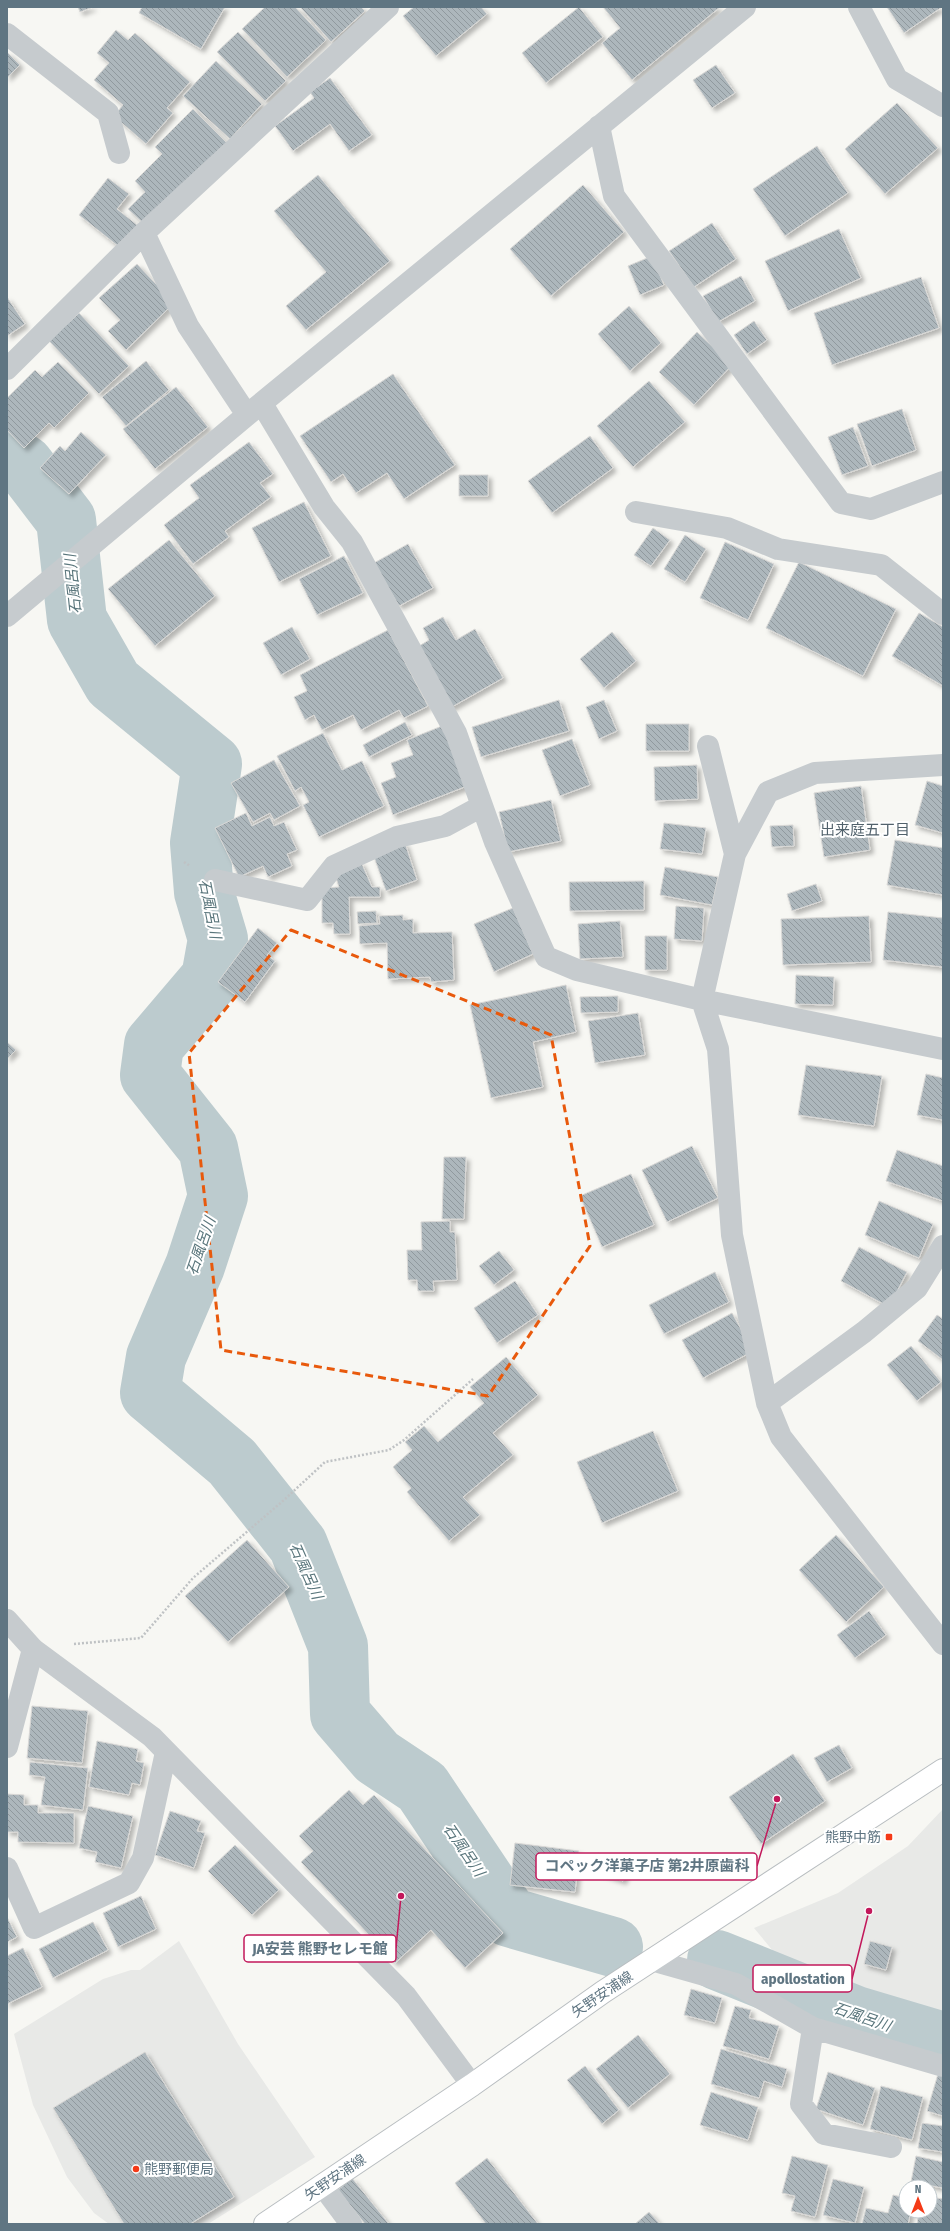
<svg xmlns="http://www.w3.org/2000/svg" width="950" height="2231" viewBox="0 0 950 2231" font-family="'Fira Sans Condensed','Noto Sans JP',sans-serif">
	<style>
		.built { fill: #e8e9e7 }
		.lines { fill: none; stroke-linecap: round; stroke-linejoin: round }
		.river { stroke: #bccbce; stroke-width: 60 }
		.building { fill: url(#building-back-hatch); stroke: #d9d8d6; filter: url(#shadow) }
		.major-casing { stroke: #b9bec1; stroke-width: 24 }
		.path { stroke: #bfc2c4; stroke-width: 2.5; stroke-dasharray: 2 2; stroke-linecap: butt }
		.minor { stroke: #c6cbce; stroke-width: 22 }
		.major { stroke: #fff; stroke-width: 22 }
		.marked { fill: none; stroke: #e8590c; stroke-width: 3; stroke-dasharray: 8 5; stroke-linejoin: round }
		.poi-dot { fill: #f43a17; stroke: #fff; stroke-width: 1.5 }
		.labels { text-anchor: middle; stroke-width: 4; stroke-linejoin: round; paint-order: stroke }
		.poi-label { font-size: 14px; fill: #5f7582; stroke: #fff; text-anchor: end }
		.street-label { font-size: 14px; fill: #5f7582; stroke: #fff }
		.water-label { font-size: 15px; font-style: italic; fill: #5a767c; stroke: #fff }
		.neighbourhood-label { font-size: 15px; fill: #52626c; stroke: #fff }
		.leader { fill: none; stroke: #c2185b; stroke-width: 1.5 }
		.callout-dot { fill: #c2185b; stroke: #fff; stroke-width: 1.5 }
		.callout { fill: #fff; stroke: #c2185b; stroke-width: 1.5 }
		.callout-label { font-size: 15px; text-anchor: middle; font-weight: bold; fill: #5f7582 }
	</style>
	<defs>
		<pattern id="building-back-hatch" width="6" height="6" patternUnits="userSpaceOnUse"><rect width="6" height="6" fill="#adb7bc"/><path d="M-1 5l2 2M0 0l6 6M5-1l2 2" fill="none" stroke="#90999e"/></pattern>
		<filter id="shadow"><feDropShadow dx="3.5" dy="3.5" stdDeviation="2" flood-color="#0004"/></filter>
	</defs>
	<rect width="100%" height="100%" fill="#f7f7f3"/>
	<path class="built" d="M943,1809V2018L840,1992L783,1963L754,1928L838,1893L908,1846Z
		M179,1941L238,2044L315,2157L208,2224H109L94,2213L67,2177L33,2105L14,2034L103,1979L131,1970H140Z"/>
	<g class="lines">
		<path class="river" d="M7,454L24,465L66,520L77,620L113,683L212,764L200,843L204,892L218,939L211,978L154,1045L150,1075L208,1148L218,1196L195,1266L156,1357L150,1393L232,1462L298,1545L338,1646L340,1714L377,1757L422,1787L509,1917L613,1947
			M717,1960L856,2016L943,2042"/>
	</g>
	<path class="building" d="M78,7H93L80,12Z
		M142,7H225L201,49L139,13Z
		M265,7H295L326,40L287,77L242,29Z
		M300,7H361L365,11L331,42Z
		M414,7H481L487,14L436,56L403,16Z
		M579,7L603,37L546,83L522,53Z
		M603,7H720L632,80L602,43L620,28Z
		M887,7H942L904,33Z
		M116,30L128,40L135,33L190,82L167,108L173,113L146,144L114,116L123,105L94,80L109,63L97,53Z
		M238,32L286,81L265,101L217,52Z
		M7,52L20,65L7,78Z
		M216,61L262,104L230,139L183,96Z
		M716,65L735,93L712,108L693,80Z
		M330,78L372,135L349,151L330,124L293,151L275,126L314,98L310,92Z
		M897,103L938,148L885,194L845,149Z
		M193,109L229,145L147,227L128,209L145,192L135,181L162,154L155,147Z
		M817,146L848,193L785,236L753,189Z
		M318,175L390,261L306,330L286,306L326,272L274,211Z
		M108,178L129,194L117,209L141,228L123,250L79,215Z
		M583,185L624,232L551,296L510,249Z
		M712,223L736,259L694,287L669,251Z
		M839,229L861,278L788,311L765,261Z
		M652,256L664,285L640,295L628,266Z
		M137,264L174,303L126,350L108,331L120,320L99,298Z
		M741,276L755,301L718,322L703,296Z
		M921,277L939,328L832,365L814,313Z
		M7,297L25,324L7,336Z
		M629,306L661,343L630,371L598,334Z
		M79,313L129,366L99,394L49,341Z
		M754,321L767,340L747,354L734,335Z
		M697,332L732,365L694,405L659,372Z
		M146,361L169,390L126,426L102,397Z
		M58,362L89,393L54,428L49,423L24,448L7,430V398L35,370L42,377Z
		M393,374L455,465L404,499L387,473L356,493L343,474L331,482L300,436Z
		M649,381L685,422L633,467L597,426Z
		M176,387L208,427L155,469L123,429Z
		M902,409L916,450L872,466L857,424Z
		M853,427L868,466L842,475L828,437Z
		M81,432L106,455L69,494L40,468L60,446L65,451Z
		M590,436L613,468L552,513L528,481Z
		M249,442L273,474L260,483L271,497L225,531L229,537L193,564L164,525L199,498L190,485Z
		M459,475H488V496H459Z
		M304,502L331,556L279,582L252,528Z
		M653,528L670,540L651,566L634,555Z
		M685,535L706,549L685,582L664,569Z
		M169,540L215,596L155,646L108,589Z
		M725,542L774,564L748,620L700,598Z
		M408,544L433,588L399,606L374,563Z
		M344,556L363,593L317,615L299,579Z
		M799,562L896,609L863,676L766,628Z
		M919,613L943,627V686L892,656Z
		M443,617L456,640L475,629L503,678L450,708L416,648L429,640L423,628Z
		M292,627L310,659L281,675L263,643Z
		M388,630L428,706L404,718L399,710L361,730L353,715L322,730L314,715L305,720L294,697L307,691L300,675Z
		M612,632L636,661L604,688L580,659Z
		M559,700L569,731L481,757L472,727Z
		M604,700L617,731L599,739L586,707Z
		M405,722L412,735L369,757L363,745Z
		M646,724H689V751H646Z
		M442,726L467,786L393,815L381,783L396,777L391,763L413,755L407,740Z
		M323,733L342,770L362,761L384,806L319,837L303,805L309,802L301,787L295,791L277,756Z
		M572,739L590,785L560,796L542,750Z
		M274,760L300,806L274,820L270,813L253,822L231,783Z
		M697,765L698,799L655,801L654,767Z
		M927,781L943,786V833L915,825Z
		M861,786L870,850L824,857L814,793Z
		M551,800L561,841L508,852L499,812Z
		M246,813L252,826L270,817L274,826L284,822L297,850L287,854L292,866L268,877L263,866L239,877L215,828Z
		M664,823L706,828L702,854L660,849Z
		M793,825L794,846L772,847L770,826Z
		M895,840L943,848V895L887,885Z
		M405,843L417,880L386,891L373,854Z
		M361,862L372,887H380V897H349L350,934H334L333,923H322V888L339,887L334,872Z
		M665,867L718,877L712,905L660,895Z
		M644,881V910L570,911L569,882Z
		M816,884L822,901L792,911L787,894Z
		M676,906L704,908L702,941L674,939Z
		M513,908L533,954L494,972L474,924Z
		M376,911L377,923L358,924L357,912Z
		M888,912L943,918V967L883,960Z
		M403,915V920L413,919V933L452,932L454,980L431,982L430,977L388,979L387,943L360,944L359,926L380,924L379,916Z
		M869,916L871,962L783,965L781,919Z
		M620,921L623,957L580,959L578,924Z
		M258,928L277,943L267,955L275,961L245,1002L218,982Z
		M645,936H667V970H645Z
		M796,975L834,977L833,1005L795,1004Z
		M566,985L576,1032L533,1042L543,1087L491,1098L470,1005Z
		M618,996V1012L581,1013L580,997Z
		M638,1013L645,1055L595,1063L588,1021Z
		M7,1042L16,1050L7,1059Z
		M806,1065L882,1076L874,1126L798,1115Z
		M926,1074L943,1078V1120L917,1115Z
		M692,1146L718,1198L667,1222L642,1170Z
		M897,1150L943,1166V1201L886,1181Z
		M444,1157H466L464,1219H442Z
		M631,1174L654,1225L602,1247L580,1196Z
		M879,1201L933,1224L919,1258L865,1235Z
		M450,1221V1232H455L457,1280L433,1281L434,1291H418L417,1280H408L407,1250H422L421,1222Z
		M859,1247L907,1272L889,1307L841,1281Z
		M499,1251L514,1270L494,1285L479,1266Z
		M715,1272L729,1302L664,1334L649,1305Z
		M515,1281L538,1315L497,1343L474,1308Z
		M732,1313L753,1351L703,1378L682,1340Z
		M937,1315L943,1319V1360L918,1341Z
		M911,1346L941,1382L917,1401L887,1365Z
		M506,1357L538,1395L493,1433L513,1455L463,1497L480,1515L449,1541L407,1492L411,1488L393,1467L412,1450L405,1442L424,1426L438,1442L484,1403L470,1387Z
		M653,1431L678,1491L602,1523L577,1462Z
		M836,1535L884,1587L846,1622L799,1570Z
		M247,1540L289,1587L228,1642L185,1596Z
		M869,1611L886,1635L855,1658L837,1635Z
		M32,1706L88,1711L82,1763L27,1758Z
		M97,1741L138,1749L136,1761L144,1763L140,1785L132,1783L129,1795L89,1787Z
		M839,1745L852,1768L827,1782L814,1758Z
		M793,1754L825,1801L761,1844L729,1797Z
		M30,1762L88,1768L83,1810L41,1805L45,1777L29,1775Z
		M349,1790L363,1805L374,1795L503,1933L465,1968L431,1930L395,1963L301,1862L313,1851L299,1836Z
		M7,1794L24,1795V1805H38V1813H74V1843L18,1842V1832H7Z
		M88,1806L133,1816L121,1868L95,1862L97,1852L79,1848Z
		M170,1811L201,1821L197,1831L205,1833L194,1868L155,1855Z
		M515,1843L579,1851L575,1892L510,1885Z
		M235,1845L279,1890L252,1915L208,1871Z
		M598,1853L629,1864L623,1881L592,1870Z
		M141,1896L156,1929L118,1947L103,1913Z
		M7,1917L17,1937L7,1942Z
		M93,1922L108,1950L53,1978L39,1949Z
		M870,1941L892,1947L886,1970L864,1964Z
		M23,1948L42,1987L7,2004V1956Z
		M691,1989L722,1998L715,2023L684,2015Z
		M735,2006L751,2010L749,2018L779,2026L769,2059L723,2046Z
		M638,2035L670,2074L628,2108L596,2069Z
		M721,2049L787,2069L782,2087L764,2081L759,2098L711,2084Z
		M145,2052L234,2197L190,2224H124L53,2108Z
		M585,2066L619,2110L602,2124L567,2080Z
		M828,2072L875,2088L863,2125L816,2109Z
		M938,2074L943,2076V2116L927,2111Z
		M881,2086L923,2097L912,2140L870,2129Z
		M711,2092L758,2107L748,2140L700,2125Z
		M922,2123L943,2126V2152L918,2148Z
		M792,2156L828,2165L815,2217L791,2211L795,2196L782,2193Z
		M916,2156L943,2162V2188L911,2182Z
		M487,2158L538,2224H486L455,2183Z
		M352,2178L389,2224H365L338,2190Z
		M833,2179L864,2187L855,2223L823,2215Z
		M893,2195L906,2198V2211H911L908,2224H862L866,2208L888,2213Z
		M930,2197L943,2199V2224H917L919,2211H930Z
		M649,2212L660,2224H635Z"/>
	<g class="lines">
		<defs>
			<path id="major" d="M265,2224L472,2085L603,1992L943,1770"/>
		</defs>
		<use href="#major" class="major-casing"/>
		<path class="path" d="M184,862L190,866
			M74,1644L141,1638L193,1578L284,1500L325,1462L389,1450L404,1440L473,1379"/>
		<path class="minor" d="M859,7L897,79L943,106
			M7,34L108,113L119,153
			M599,126L614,196L841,503L871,509L943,482
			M144,233L188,326L247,415
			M7,369L144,233L388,7
			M262,404L324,507L352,542L456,733L495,842L546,957L577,970L702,1000L943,1049
			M636,512L727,528L778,549L881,565L943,614
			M7,616L247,415L745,7
			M708,746L735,854
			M943,765L815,773L768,792L735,854L702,1000L718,1049L732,1235L767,1403L781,1437L943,1644
			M215,880L307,900L334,866L397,837L445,826L482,806
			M767,1403L864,1332L917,1288L943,1246
			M7,1620L33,1649L152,1737L406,1996L472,2085
			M7,1747L33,1649
			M7,1868L34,1928L129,1883L143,1858L166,1752
			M651,1960L736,1984L813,2028L943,2066
			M813,2028L801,2104L824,2134L891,2147
			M322,2185L351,2224"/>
		<use href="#major" class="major"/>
	</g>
	<path class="marked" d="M291,930L551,1035L590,1246L488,1396L221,1350L189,1053Z"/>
	<g class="poi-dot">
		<rect x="885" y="1833" width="8" height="8" rx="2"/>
		<circle cx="136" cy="2169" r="4"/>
	</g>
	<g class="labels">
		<g class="poi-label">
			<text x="881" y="1842">熊野中筋</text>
			<text x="144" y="2174" text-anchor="start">熊野郵便局</text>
		</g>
		<g class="street-label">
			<text transform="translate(602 1994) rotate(-34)" y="5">矢野安浦線</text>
			<text transform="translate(335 2177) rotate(-34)" y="5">矢野安浦線</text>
		</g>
		<g class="water-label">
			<text transform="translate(73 584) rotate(-96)" y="5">石風呂川</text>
			<text transform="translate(210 909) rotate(79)" y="5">石風呂川</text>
			<text transform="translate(201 1246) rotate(-71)" y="5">石風呂川</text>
			<text transform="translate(306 1571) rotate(66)" y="5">石風呂川</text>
			<text transform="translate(464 1850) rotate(56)" y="5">石風呂川</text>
			<text transform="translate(862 2017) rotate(19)" y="5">石風呂川</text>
		</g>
		<g class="neighbourhood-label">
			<text x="865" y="835">出来庭五丁目</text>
		</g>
	</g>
	<path class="leader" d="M777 1799L757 1866M401 1896L396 1948M869 1911L852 1979"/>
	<g class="callout-dot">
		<circle cx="777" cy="1799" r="4"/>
		<circle cx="401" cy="1896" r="4"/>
		<circle cx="869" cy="1911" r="4"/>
	</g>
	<g class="callout">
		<rect x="536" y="1853" width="221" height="27" rx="4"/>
		<rect x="244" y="1935" width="152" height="27" rx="4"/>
		<rect x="753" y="1965" width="99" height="27" rx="4"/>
	</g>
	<g class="callout-label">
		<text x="647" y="1871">コペック洋菓子店 第2井原歯科</text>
		<text x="320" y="1954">JA安芸 熊野セレモ館</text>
		<text x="803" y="1984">apollostation</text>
	</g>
	<rect width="950" height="2231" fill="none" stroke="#5f7582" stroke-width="16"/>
	<g transform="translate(918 2199)"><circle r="19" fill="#ffffff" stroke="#bfc8cd"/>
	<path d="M0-3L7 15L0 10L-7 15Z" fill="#f43a17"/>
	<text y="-6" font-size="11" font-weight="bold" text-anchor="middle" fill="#5f7582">N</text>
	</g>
</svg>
